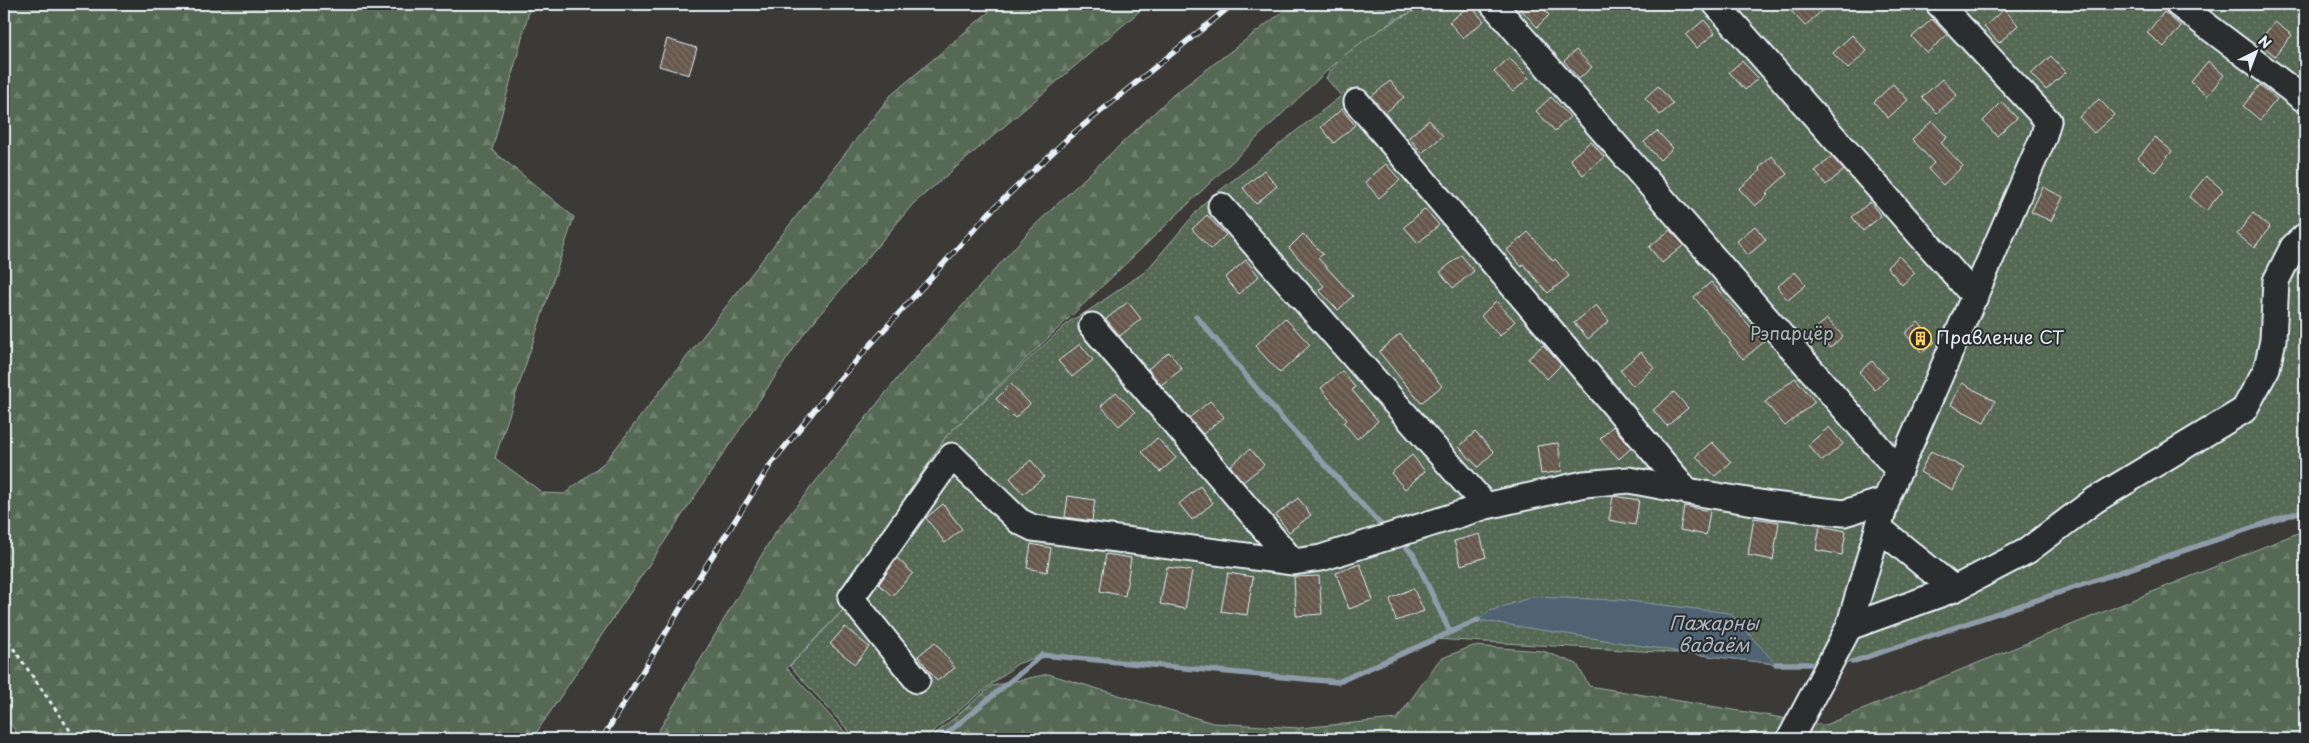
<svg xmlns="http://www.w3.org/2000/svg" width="2309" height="743" viewBox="0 0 2309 743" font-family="'Playpen Sans',sans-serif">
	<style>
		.forest { fill: url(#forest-firs); stroke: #9eada6 }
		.garden { fill: url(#garden-dots); stroke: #9eada6 }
		.water { fill: #506373; stroke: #8d9ca8 }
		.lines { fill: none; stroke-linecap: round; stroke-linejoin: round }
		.stream { stroke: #8d9ca8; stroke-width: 5.5 }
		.building { fill: url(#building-back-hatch); stroke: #e8f1f8 }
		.minor-casing { stroke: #e8f1f8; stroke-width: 29 }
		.path { stroke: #e8f1f8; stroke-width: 3; stroke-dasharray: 4 4; stroke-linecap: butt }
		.minor { stroke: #2a2d2e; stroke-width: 25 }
		.rail-casing { stroke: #e8f1f8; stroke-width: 5.5 }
		.rail { stroke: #2a2d2e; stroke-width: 4; stroke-dasharray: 11; stroke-linecap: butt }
		.labels { text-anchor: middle; stroke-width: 4; stroke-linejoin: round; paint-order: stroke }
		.park-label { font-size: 18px; fill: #adbbb6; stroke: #2a2d2e }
		.poi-label { font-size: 18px; fill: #e8f1f8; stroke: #2a2d2e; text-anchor: start }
		.water-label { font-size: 19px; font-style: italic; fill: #abb8c3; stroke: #2a2d2e }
	</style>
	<defs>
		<pattern id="forest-firs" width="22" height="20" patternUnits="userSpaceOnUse" patternTransform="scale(1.25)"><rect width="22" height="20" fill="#556954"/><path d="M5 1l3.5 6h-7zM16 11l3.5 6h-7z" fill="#6d7f6d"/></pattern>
		<pattern id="garden-dots" width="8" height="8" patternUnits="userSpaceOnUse" patternTransform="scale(1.25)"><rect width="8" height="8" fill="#556954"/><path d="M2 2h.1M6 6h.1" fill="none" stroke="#6d7f6d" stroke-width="1.8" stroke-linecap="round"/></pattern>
		<pattern id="building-back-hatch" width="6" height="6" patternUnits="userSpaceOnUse" patternTransform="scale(1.25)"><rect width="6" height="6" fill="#65584c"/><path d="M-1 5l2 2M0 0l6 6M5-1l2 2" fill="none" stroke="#7b7067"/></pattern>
	</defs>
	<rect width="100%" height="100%" fill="#3c3a37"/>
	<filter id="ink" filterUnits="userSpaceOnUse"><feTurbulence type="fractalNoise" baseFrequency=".02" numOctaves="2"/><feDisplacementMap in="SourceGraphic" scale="10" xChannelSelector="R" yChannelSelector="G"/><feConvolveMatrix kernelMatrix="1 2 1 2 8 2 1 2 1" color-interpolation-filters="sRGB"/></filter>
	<g filter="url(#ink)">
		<path class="forest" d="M4,4H531L492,150L574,217L495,458L543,493L564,494L605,462L890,96L998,4H1148L913,204L805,332L532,739H21L4,715Z
			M1293,4H1428L1392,21L1332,66L947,435L844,609L787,668L851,739H654L774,534L900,375L1033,227L1173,95Z
			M2305,530V739H929L992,686L1048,674L1213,723L1299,728L1397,719L1440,659L1473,646L1543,651L1577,664L1589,686L1825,725Z"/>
		<path class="garden" d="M1428,4H2305V510L1852,662L1776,664L1693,654L1434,639L1338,682L1042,655L1017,664L923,739H856L790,666L844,609L837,600L947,435L1070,321L1088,311L1146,271L1205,202L1341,96L1326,78C1342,48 1397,19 1428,4Z"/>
		<path class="water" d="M1532,597L1621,600L1730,613L1776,664L1693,654L1478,620L1490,611Z"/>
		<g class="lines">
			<path class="stream" d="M1196,316L1278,414L1381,525
				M1407,548L1413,554L1450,632
				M1852,662L2305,510
				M1776,664H1810
				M940,739L1042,655L1338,682L1478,620"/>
		</g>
		<path class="building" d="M1516,4H1539L1549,15L1537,27Z
			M1785,4H1829L1805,26Z
			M1470,5L1484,21L1463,38L1449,22Z
			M2004,9L2018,25L1999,43L1984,27Z
			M2164,12L2181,26L2164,47L2147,33Z
			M1932,19L1947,35L1927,53L1912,37Z
			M1704,20L1715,33L1697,48L1686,35Z
			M2275,22L2292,35L2275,56L2258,42Z
			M1852,35L1867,51L1848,69L1833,53Z
			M667,39L697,48L689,75L659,66Z
			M1576,50L1592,67L1579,79L1564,61Z
			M2051,56L2066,72L2046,90L2031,74Z
			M1509,58L1529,78L1513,92L1494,72Z
			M1742,61L1758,78L1745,90L1729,72Z
			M2208,61L2224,75L2207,96L2191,82Z
			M1942,79L1957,95L1937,113L1922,97Z
			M1390,81L1404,97L1385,113L1371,97Z
			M1893,84L1908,100L1888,118L1874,102Z
			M2260,85L2277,99L2260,120L2243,106Z
			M1658,86L1673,104L1660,115L1645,98Z
			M1551,97L1570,117L1555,131L1536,111Z
			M2099,99L2114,115L2094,133L2079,117Z
			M2002,102L2017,118L1997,136L1983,121Z
			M1342,109L1355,125L1334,143L1321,127Z
			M1429,120L1443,136L1422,153L1409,137Z
			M1932,121L1947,137L1941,143L1963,166L1943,185L1928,169L1934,163L1912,139Z
			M1657,131L1673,148L1660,160L1644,142Z
			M2155,137L2172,151L2155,172L2138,158Z
			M1591,141L1604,157L1583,175L1570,159Z
			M1772,156L1787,174L1766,193L1768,195L1755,206L1739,189L1761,170L1759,168Z
			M1832,157L1844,170L1826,185L1815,171Z
			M1386,164L1400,180L1379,198L1365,182Z
			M1264,170L1277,186L1256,204L1243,188Z
			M2206,176L2223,190L2206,211L2189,197Z
			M2043,187L2063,197L2051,221L2031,212Z
			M1870,202L1881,216L1863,231L1852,217Z
			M1425,209L1439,225L1418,243L1404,227Z
			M2253,213L2270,227L2254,248L2237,234Z
			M1207,215L1226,235L1211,249L1192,229Z
			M1755,226L1766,240L1748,255L1737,241Z
			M1670,230L1684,245L1662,263L1649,247Z
			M1528,232L1553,261L1555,259L1569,276L1548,293L1523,264L1521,266L1507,250Z
			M1303,234L1323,254L1318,258L1353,296L1338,310L1319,290L1324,286L1289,248Z
			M1461,255L1474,271L1453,288L1440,272Z
			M1899,256L1915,273L1902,285L1887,267Z
			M1246,260L1259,276L1239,294L1225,278Z
			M1795,272L1806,285L1788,300L1777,287Z
			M1711,282L1764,342L1743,359L1729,343L1731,342L1694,297Z
			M1496,301L1515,321L1500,336L1481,316Z
			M1128,302L1141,319L1120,336L1106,319Z
			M1596,305L1609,321L1588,339L1574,323Z
			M1285,318L1310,345L1280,373L1255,346Z
			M1827,319L1843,336L1830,348L1814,330Z
			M1918,322L1935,342L1922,353L1905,333Z
			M1400,334L1442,386L1421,403L1379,352Z
			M1080,344L1093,360L1072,377L1058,361Z
			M1543,345L1561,365L1547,379L1528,359Z
			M1169,352L1182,369L1161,385L1148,369Z
			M1641,352L1654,368L1633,386L1620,370Z
			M1872,361L1888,378L1875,390L1859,372Z
			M1342,371L1355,387L1352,390L1378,421L1357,439L1344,423L1347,420L1321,388Z
			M1795,378L1815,402L1785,426L1765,402Z
			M1962,383L1995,401L1984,422L1951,405Z
			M1011,384L1030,404L1015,418L996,399Z
			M1116,392L1135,412L1119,426L1101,406Z
			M1674,392L1688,408L1667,426L1653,410Z
			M1210,401L1224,417L1203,434L1189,418Z
			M1613,426L1631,448L1619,459L1600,439Z
			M1829,427L1843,444L1822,461L1808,445Z
			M1475,432L1494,452L1478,467L1459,447Z
			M1157,438L1176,458L1160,472L1142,452Z
			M1712,442L1731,462L1715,476L1696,456Z
			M1558,443L1562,471L1541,474L1537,446Z
			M1250,449L1264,465L1243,482L1230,466Z
			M1931,451L1964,468L1953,490L1920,472Z
			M1412,455L1425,471L1405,489L1391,473Z
			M1031,460L1044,477L1023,494L1010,478Z
			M1200,486L1213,503L1192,520L1179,504Z
			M1068,496L1095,500L1092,521L1065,517Z
			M1613,496L1639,500L1635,525L1609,520Z
			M1298,498L1311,515L1289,532L1276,515Z
			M943,504L962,529L945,543L926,518Z
			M1684,506L1710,511L1706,535L1680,530Z
			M1754,518L1779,522L1773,560L1748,555Z
			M1820,526L1846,531L1842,555L1816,550Z
			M1480,534L1486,557L1461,565L1454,541Z
			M1031,544L1051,548L1047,572L1027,568Z
			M1106,554L1131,558L1125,596L1100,591Z
			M897,558L913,573L892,596L879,584Z
			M1360,564L1373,600L1349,609L1336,573Z
			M1167,567L1192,571L1185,609L1160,604Z
			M1228,573L1253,577L1247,615L1221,611Z
			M1319,576L1322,614L1296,616L1294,577Z
			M1413,588L1424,611L1396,621L1390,599Z
			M845,627L869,647L855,664L830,644Z
			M935,642L955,668L937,681L918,656Z"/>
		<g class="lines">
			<defs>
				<path id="minor" d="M1493,4L1899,471
					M1716,4L1975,297
					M2178,4L2305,100
					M1357,102L1687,491L1772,505L1844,513L1887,500
					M1221,206L1486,506L1584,484L1629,480L1687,491
					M1092,326L1293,562L1321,558L1486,506
					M1879,528L1954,589
					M1849,627L1954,589L2027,551L2095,500L2244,410L2267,368L2273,340L2276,281L2293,247L2305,236
					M917,680L851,598L952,456L1019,521L1033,528L1293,562
					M1790,739L1849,627L1888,495L2043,138L2048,121L1939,4"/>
			</defs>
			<use href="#minor" class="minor-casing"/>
			<path class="path" d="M4,635L76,739"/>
			<use href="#minor" class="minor"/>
			<defs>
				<path id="rail" d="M602,739L701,574L771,464L838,381L989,213L1069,137L1233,4"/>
			</defs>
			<use href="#rail" class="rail-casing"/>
			<use href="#rail" class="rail"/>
		</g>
	</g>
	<defs>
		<symbol id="building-ring" viewBox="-11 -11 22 22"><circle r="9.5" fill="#2a2d2e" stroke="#ffd166" stroke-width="1.5"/><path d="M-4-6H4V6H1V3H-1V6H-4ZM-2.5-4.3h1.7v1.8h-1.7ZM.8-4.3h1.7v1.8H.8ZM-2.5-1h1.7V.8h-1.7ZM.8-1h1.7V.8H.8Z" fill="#ffd166"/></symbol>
	</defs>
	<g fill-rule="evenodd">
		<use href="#building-ring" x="1908" y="326" width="25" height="25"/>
	</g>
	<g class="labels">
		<g class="park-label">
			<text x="1792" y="340">Рэпарцёр</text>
		</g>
		<g class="poi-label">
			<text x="1936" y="344">Правление СТ</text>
		</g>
		<g class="water-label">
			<text x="1714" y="630">Пажарны<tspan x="1714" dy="22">вадаём</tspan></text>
		</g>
	</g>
	<rect width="2309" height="743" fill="none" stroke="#2a2d2e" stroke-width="20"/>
	<rect x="10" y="10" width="2289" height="723" fill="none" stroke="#e8f1f8" stroke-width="2" filter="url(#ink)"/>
	<g transform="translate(2256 52) rotate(42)" stroke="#2a2d2e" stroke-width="4" paint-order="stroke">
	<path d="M0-4L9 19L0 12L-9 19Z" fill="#e8f1f8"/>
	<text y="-8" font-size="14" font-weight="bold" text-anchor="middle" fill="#e8f1f8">N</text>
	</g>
</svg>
